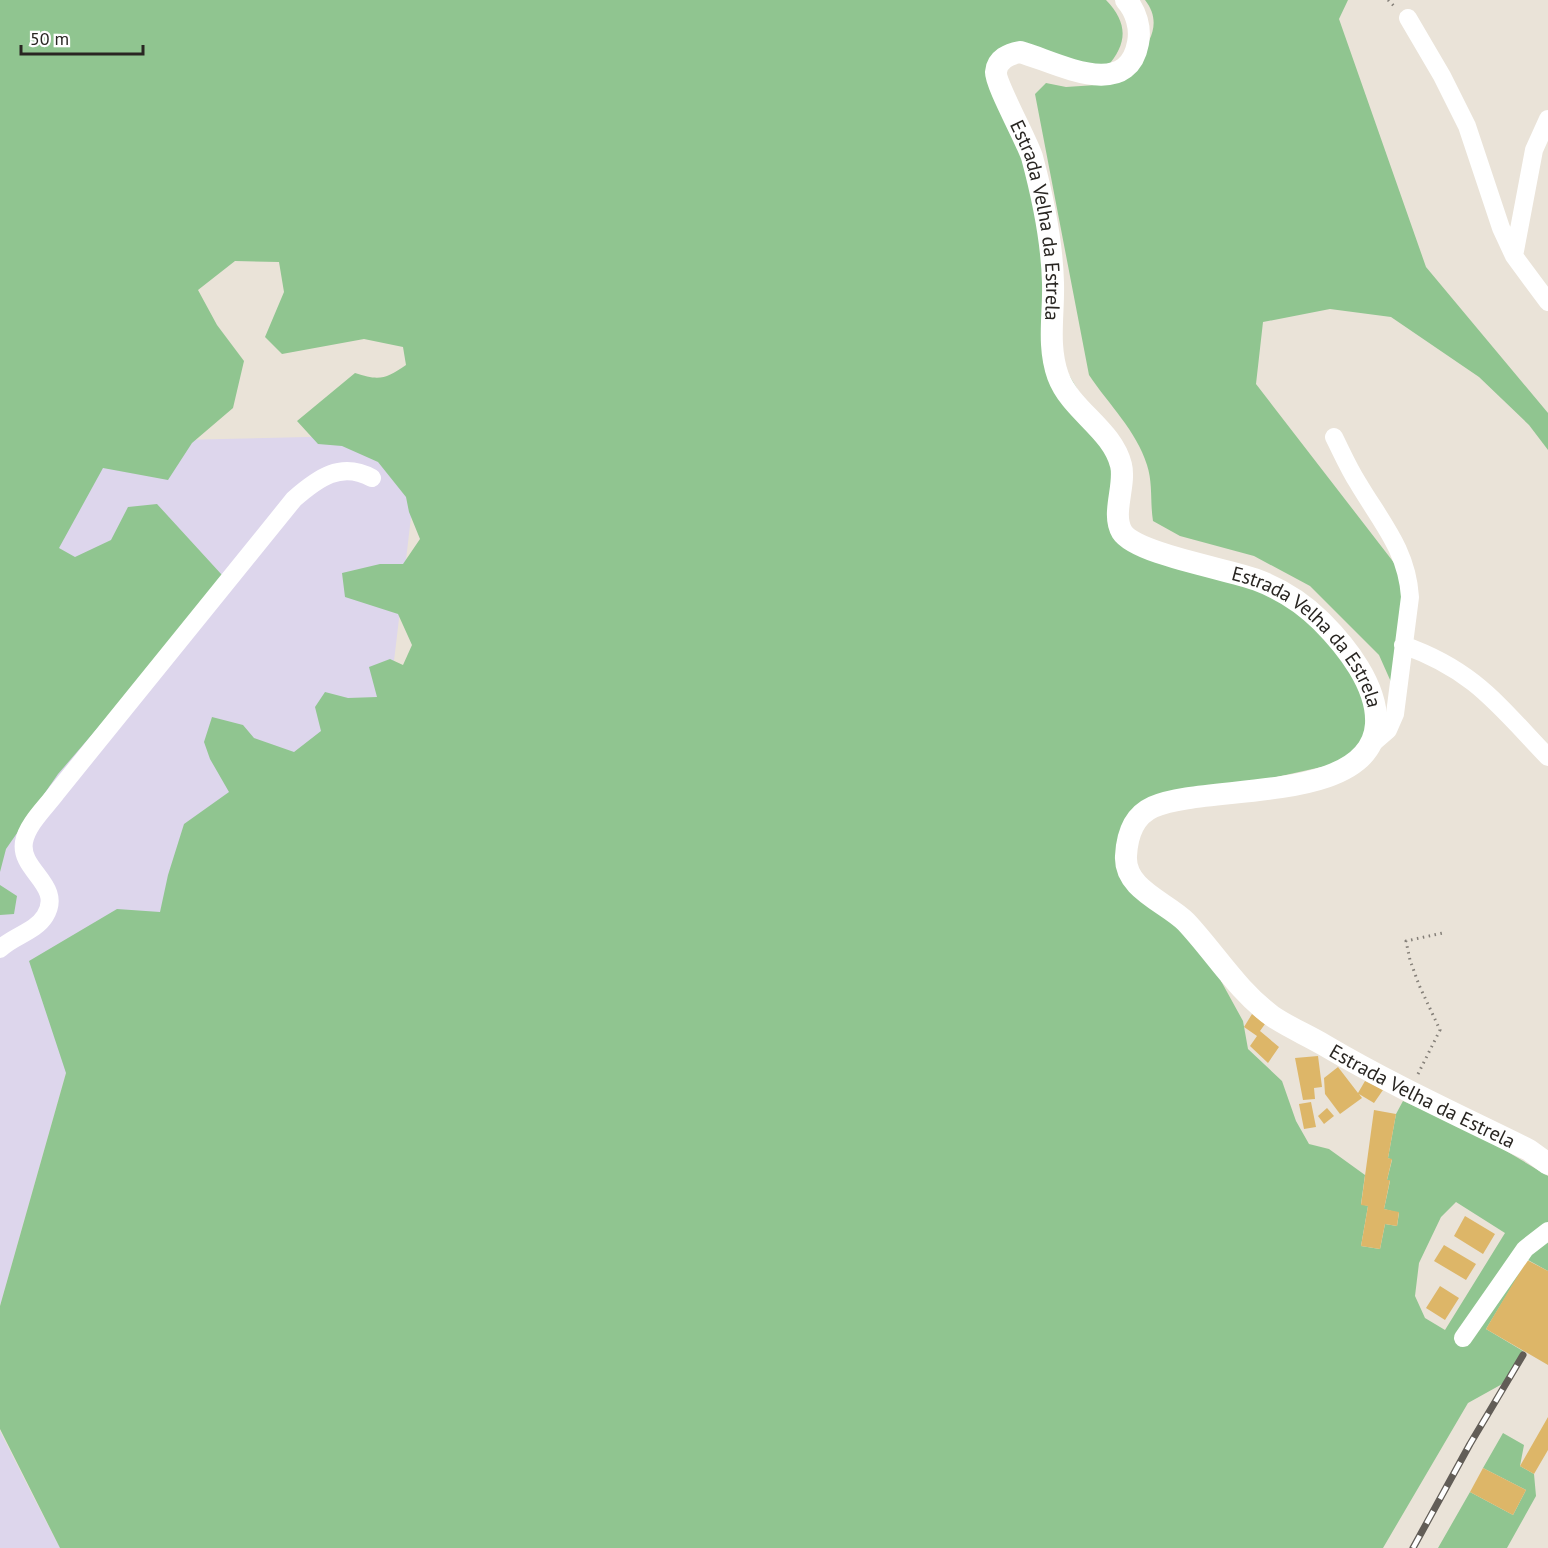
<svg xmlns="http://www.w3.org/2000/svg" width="1548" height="1548" viewBox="0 0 1548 1548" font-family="'PT Sans',sans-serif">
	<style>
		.industrial { fill: #ddd6ec }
		.green { fill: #90c590; fill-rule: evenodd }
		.building { fill: #ddb668 }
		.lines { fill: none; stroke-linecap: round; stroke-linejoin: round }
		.path { stroke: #847f78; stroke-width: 3; stroke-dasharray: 1.5 4.5; stroke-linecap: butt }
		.minor { stroke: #fff; stroke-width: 18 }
		.major { stroke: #fff; stroke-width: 22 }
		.rail-casing { stroke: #625d57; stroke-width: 7 }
		.rail { stroke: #fff; stroke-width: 4.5; stroke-dasharray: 14; stroke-linecap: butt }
		.labels { text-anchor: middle; stroke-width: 5; stroke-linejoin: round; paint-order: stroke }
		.street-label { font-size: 20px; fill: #292622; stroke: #fff }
	</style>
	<rect width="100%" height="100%" fill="#eae3d8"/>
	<path class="industrial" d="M350,436L414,492L392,678L66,1073L0,1306V616L91,442Z
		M0,1431L34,1498L60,1548H0Z"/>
	<path class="green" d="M0,0H1106C1128,23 1128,43 1107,67L996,61L1033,173L1049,341L1111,446L1119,529L1254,581L1320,622L1374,713L1357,759L1153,805L1124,859L1220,970L1221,981L1243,1021L1248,1049L1282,1081L1296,1121L1309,1144L1329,1149L1365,1175L1361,1204L1368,1206L1361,1246L1380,1249L1385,1224L1397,1226L1399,1213L1384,1209L1390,1181L1387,1180L1392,1160L1388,1158L1396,1114L1403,1101L1481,1136L1548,1176V1271L1528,1260L1486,1329L1523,1351L1504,1383L1468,1403L1383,1548H60L0,1429V1306L66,1073L29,961L117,909L160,912L168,875L184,824L229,792L210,759L204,742L212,717L243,725L254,738L294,752L321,731L315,707L325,692L348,698L377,697L369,667L390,659L403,665L412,645L398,614L345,597L342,573L380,564H403L420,539L409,512L406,497L378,462L342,446L318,444L297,421L355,373C379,381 386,379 406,365L403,347L364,339L282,354L265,337L284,292L279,262L235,261L198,290L217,325L244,361L233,408L192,443L168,480L103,468L59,548L75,557L111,540L128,507L157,504L222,575L183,629L58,774L6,849L0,872ZM1456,1202L1505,1233L1445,1330L1425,1318L1415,1296L1419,1263L1441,1217Z
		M1145,0H1348L1339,19L1426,267L1548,413V450L1529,425L1479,377L1391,317L1330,309L1263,322L1256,384L1405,577L1399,700L1379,655L1310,586L1254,556L1180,536L1153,521C1150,503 1153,483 1147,465C1136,430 1109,405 1089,375L1035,94L1046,83L1066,87L1111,84C1132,63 1171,33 1145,0Z
		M0,885L17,896L14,914L0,915Z
		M1503,1433L1524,1445L1520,1466L1534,1474L1536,1496L1507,1548H1438L1470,1492L1513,1515L1526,1490L1483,1468Z"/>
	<path class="building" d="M1252,1014L1265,1024L1260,1031L1279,1047L1268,1063L1250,1046L1257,1036L1244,1027Z
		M1318,1056L1322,1087L1314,1088L1315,1099L1303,1100L1295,1058Z
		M1338,1067L1358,1093L1365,1081L1383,1090L1374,1103L1359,1094L1362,1098L1340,1114L1325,1094L1324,1078Z
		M1311,1102L1316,1127L1304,1129L1299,1104Z
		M1327,1108L1334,1116L1324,1124L1318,1116Z
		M1374,1110L1396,1114L1388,1158L1392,1159L1387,1180H1390L1384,1209L1399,1212L1397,1226L1385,1224L1380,1249L1361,1246L1368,1206L1361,1205Z
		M1465,1216L1495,1234L1483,1254L1454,1236Z
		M1444,1245L1476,1264L1466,1280L1434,1261Z
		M1527,1260L1548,1271V1365L1486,1329Z
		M1440,1286L1459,1298L1445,1320L1426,1308Z
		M1548,1417V1450L1534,1474L1520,1466Z
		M1483,1468L1526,1490L1513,1515L1470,1492Z"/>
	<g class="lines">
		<path class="path" d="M1388,0L1395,7
			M1418,1074L1440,1030L1419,985L1410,960L1406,941L1443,933"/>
		<path class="minor" d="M1408,18L1442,76L1467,126L1501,228L1514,256L1548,302
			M1514,256L1534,150L1548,119
			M1334,437C1342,453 1349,469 1358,483C1381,522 1407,550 1410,597L1395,714L1388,730L1373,743
			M1403,645C1474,670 1498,705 1548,757
			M0,949C13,936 35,932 45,916C64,885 19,871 24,842C27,824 47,806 57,792L294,499C318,478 341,461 372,478
			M1463,1338L1525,1249L1548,1231"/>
		<path class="major" id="s1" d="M1126,0C1136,11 1141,28 1138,43C1127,103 1054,61 1020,52C1009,54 997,59 996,72C995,83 1026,139 1032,157C1043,198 1052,240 1053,283C1054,314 1047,345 1058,376C1071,411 1112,429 1121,465C1126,485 1111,514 1122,532C1136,554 1228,569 1257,580C1281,589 1303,603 1321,621C1346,646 1378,686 1376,724C1371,805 1207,783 1153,807C1133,816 1127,836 1126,856C1124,889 1166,902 1186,922C1215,953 1237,990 1272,1016C1288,1027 1307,1035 1324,1045C1390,1084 1460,1116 1529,1150L1548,1164"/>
		<defs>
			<path id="rail" d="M1413,1548L1470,1444L1523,1355"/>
		</defs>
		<use href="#rail" class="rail-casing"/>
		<use href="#rail" class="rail"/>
	</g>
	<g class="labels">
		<g class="street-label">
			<text dy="7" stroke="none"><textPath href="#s1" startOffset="374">Estrada Velha da Estrela</textPath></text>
			<text dy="7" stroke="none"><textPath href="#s1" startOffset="932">Estrada Velha da Estrela</textPath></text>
			<text dy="7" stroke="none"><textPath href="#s1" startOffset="1756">Estrada Velha da Estrela</textPath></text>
		</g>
	</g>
	<path d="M21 45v9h122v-9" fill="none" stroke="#292622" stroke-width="3"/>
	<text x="30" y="45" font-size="18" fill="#292622" stroke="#ffffff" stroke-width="4.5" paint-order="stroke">50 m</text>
</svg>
